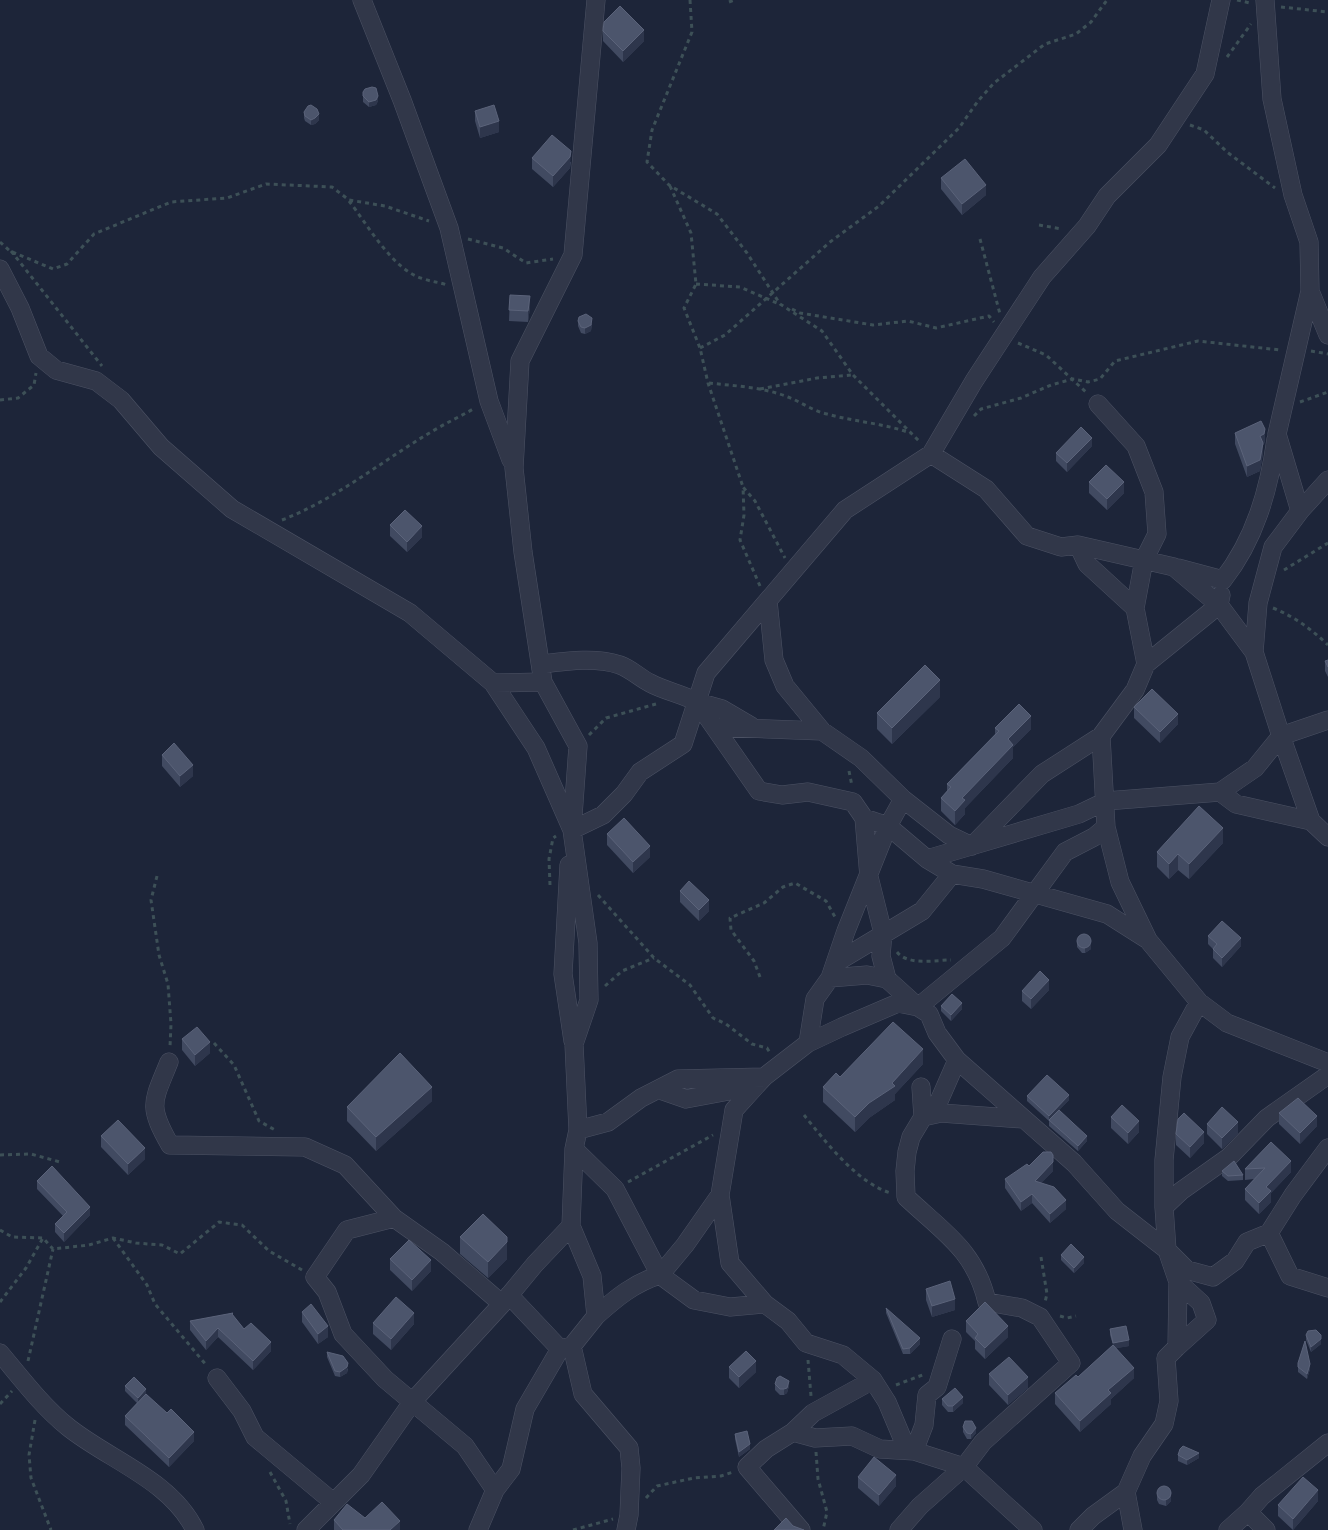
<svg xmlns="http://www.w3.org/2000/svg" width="1328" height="1530" viewBox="0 0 1328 1530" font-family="'Fira Sans',sans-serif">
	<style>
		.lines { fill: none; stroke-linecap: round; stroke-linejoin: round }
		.street-casing { stroke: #4c5264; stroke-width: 19 }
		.path { stroke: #3d5057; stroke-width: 3; stroke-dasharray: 4 4; stroke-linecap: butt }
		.street { stroke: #313749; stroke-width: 18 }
		.wall { fill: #414a61 }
		.shaded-wall { fill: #2e364c }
		.building { fill: #4c556c; stroke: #5b637a }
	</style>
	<rect width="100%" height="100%" fill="#1d2539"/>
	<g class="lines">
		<defs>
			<path id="street" d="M362,0L402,100L449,228L489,401L511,460
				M1265,0L1272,99L1293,195L1309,242L1310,291L1328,335
				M0,269L20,308L39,356L56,370L96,381L121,400L161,447L232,509L410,613L493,683L543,682
				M1098,404L1136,446L1154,492L1157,534L1144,560L1135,608
				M931,454L986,489L1027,536L1061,547L1078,545L1174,567L1219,605L1254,652
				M1300,511L1328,480
				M1078,545L1087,564L1135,608L1146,664L1135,690L1101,736L1106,827L1120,882L1148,940
				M1178,568L1223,580C1255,539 1269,490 1276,439
				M768,601L774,660L785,686L822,731
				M542,664C567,661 596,657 620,665C631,669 640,678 650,683C665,691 682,694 697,702L759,791L782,795L808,792L853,802L864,818L869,877L883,933L881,956L887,979L918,1007L1002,938L1065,852L1094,837L1106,827
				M1146,664L1219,605L1221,595
				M493,683L536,748L572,830L603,815L624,794L640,772L683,744L706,673L845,510L931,454L974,381L1042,277L1087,226L1107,196L1158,145L1205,74L1221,0
				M697,702L722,709L751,726
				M1328,720L1281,736L1311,821L1328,837
				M716,727L822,731L861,758L903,799L949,835L972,846L1042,774L1101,736
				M1220,792L1255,768L1281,736L1254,652L1258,603L1273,547L1300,511L1277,434L1310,291
				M864,818L888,826L927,859L952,874L983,879L1107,914L1148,940L1199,1002L1227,1023L1328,1063
				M927,859L1079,814L1106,801L1220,792L1236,804L1311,821
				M569,865L563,974L573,1041
				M837,962L922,911L952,874
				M830,978L867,975L887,979
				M808,1043L815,999L830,978L846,931L888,826L903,799
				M169,1062C153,1102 147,1105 170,1145L305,1147L345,1165L394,1218
				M660,1090L686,1099L729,1091L747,1084
				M923,1117L941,1113L1023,1119
				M923,1117L939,1101L957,1060
				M578,1130L608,1122L641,1098L678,1079L764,1077L808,1043L842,1027L898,1003L918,1007L929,1014L937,1033L957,1060L1074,1163L1117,1211L1167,1250L1187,1270L1213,1277L1235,1261L1247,1242L1269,1233
				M1328,1148L1293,1195L1269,1233L1290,1276L1328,1288
				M574,1149L615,1189L660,1275L685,1245L720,1195L734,1110L764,1077
				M720,1195L730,1263L765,1304L788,1321L806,1343L843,1355L873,1380L887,1402L903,1440L914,1451L964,1467L1033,1530
				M1164,1207V1160L1172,1077L1180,1037L1199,1002
				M509,1295L560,1349
				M596,1316C616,1298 634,1283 660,1275L694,1300L730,1307L765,1304
				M572,1346L583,1394L629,1448L631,1468L629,1515L626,1530
				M1177,1347L1207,1320L1201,1303L1178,1282
				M0,1353C21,1378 42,1406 68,1427C109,1460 171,1480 195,1530
				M217,1378L242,1411L255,1437L333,1502
				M793,1432L815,1438L852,1436L880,1449L914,1451L924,1425L927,1395L937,1387L952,1339
				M495,1490L465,1446L385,1379L343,1334L327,1292L315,1277L347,1230L394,1218L442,1252L502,1304
				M1248,1512L1266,1530
				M306,1530L361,1475L413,1401L502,1304L535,1264L571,1226
				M478,1530L495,1490L511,1469L525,1409L560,1349L572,1346L596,1316L592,1276L571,1226L574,1149L578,1130L574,1044L589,1000L588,943L572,830L578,746L543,682L523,552L514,468L520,361L573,255L596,0
				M801,1530L747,1467L766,1449L793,1432L813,1413L873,1380
				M899,1530L920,1506L964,1467L983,1442L1071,1363L1040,1317L1022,1308L987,1302C975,1250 943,1232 906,1197L905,1171L907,1152L911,1137L923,1117L921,1087
				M1079,1530L1093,1516L1126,1492
				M1133,1530L1126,1492L1142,1456L1164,1424L1169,1401L1166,1358L1177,1347L1178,1282L1167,1250L1164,1207L1181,1191L1229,1157L1267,1118L1328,1075
				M1228,1530L1248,1512L1262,1496L1328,1443"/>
		</defs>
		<use href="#street" class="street-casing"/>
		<path class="path" d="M690,0L692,32L652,130L647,162L669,185L717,214L747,253L780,304L822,331L853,375L921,443
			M1237,0L1250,3
			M729,2L734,0
			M1281,7L1328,12
			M1227,57L1251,24
			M1190,125L1204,130L1227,152L1275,188
			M670,186L691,233L696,284L684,308L700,348L708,383L743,487
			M349,201C368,225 393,271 424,279C432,282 439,282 447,285
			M1039,225L1062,229
			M468,239L503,248L526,263L553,259
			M980,239L1000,314
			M0,242L10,251L53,269L67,264L94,234L171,202L227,198L266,184L332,187L349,200L385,206L429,221
			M11,251L102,366
			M696,284L740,287L779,304
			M792,309L800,313L873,325L908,321L936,328L989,316L994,322
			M1018,343L1046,355L1088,394
			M700,348L725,335L830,242L879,206L959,128L978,101L994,83L1045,44L1076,34L1091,22L1107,0
			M1311,351L1328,354
			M709,383C735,386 763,387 788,397C801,402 813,411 827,414C855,422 883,423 910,433
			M760,389L817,378L852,375
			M0,400L18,398L34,385L36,373
			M1300,402L1328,392
			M974,416L981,409L1021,398L1051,385L1073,379L1088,382L1100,379L1115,361L1198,341L1280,350
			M282,520C336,499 382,461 431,432C446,423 461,416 475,408
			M1284,570L1328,543
			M760,586L740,540L744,515L743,487L755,501L785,558
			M1273,608C1295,617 1311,629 1328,645
			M589,735L606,718L656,704
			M849,771L852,786
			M157,876L151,900L159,955L168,984L171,1024L170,1047
			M550,885L549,859L553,838L556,836
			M598,895L654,958L690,985L713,1018L726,1024L752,1044L767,1048L770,1053
			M897,952C908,966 935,960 951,960
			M760,977L754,961L731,930L730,918L764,903L783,887L795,883L826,901L835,917
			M605,986L622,971L654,958
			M214,1043L234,1065L259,1121L275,1130
			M804,1115C825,1141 858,1184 891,1193
			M0,1155L31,1154L60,1162
			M628,1182L713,1135
			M0,1230L12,1237L43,1238L53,1249L89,1245L113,1238L136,1243L162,1245L180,1254L219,1222L242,1225L269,1251L302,1270
			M113,1238L147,1285L155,1304L207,1366
			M1041,1257L1047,1294L1045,1302
			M0,1302L26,1268L43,1238
			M1060,1316L1067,1318L1076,1316
			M808,1360L811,1396
			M28,1361L53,1249
			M896,1385L925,1374
			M0,1404L12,1391
			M35,1420L29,1455L31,1478L51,1530
			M816,1452L818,1479L827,1512L823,1530
			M270,1472L286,1501L290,1524
			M646,1498L657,1486L694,1478L721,1476L733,1472
			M573,1530L613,1519"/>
		<use href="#street" class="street"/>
	</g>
	<path class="wall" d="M603,31L644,41L623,62L603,41Z
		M363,92L378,101L376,105L369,107L363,102Z
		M475,111L499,132L480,138L475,121Z
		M304,112L319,120L315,124L311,125L305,121L304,118Z
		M532,158L571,162L570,168L553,187L532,169Z
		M941,178L986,195L962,215L941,189Z
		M510,295L530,307L528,322L509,321Z
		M578,321L592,324L591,331L585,334L581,333L578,326Z
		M1235,433L1265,440L1264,444L1263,445V453L1260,471L1247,477L1235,444Z
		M1092,446L1067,472L1056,461V453Z
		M1089,482L1124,493L1107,510L1089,493Z
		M390,525L422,537L407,552L390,536Z
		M1328,660V677L1325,671V661Z
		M940,697L892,744L877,729V713Z
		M1134,707L1178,724L1160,743L1134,718Z
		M995,728L1031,729L1013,747V758L965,808V814L955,825L941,811V798L947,791V784L995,734Z
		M162,755L193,776L180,787L162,766Z
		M607,834L650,857L633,873L607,845Z
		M1223,843L1189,879L1178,870L1169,879L1157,867V852Z
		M680,891L709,911L699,921L680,902Z
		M1208,936L1241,946L1222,967L1213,958V949L1208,944Z
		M1077,942L1091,949L1085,953H1082L1077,947Z
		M1049,990L1031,1009L1022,1001V991Z
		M941,1006L962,1009L951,1021L941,1011Z
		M182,1039L210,1053L195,1066L182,1050Z
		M923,1064L895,1094V1100L869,1118L855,1132L823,1102V1087L840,1077Z
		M1027,1096L1069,1100L1059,1110L1087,1141L1078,1151L1049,1126V1120V1121L1027,1101Z
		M432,1101L376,1151L347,1121V1107Z
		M1279,1113L1317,1126L1300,1144L1279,1124Z
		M1111,1117L1139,1132L1128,1144L1111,1128Z
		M1207,1124L1238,1133L1222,1149L1207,1134Z
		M1176,1134L1204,1143L1190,1158L1176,1145Z
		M101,1136L145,1159L128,1175L101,1147Z
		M1271,1142L1291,1172L1271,1193V1202L1259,1214L1245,1200V1189L1254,1179L1245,1180V1169Z
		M1029,1166L1053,1171L1041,1183L1066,1209L1050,1223L1032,1203L1021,1211L1005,1188V1179Z
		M1222,1171L1243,1175V1180L1228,1181L1222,1176Z
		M37,1181L90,1215L64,1242L55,1232V1224L63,1216L37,1189Z
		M460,1237L507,1259L488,1278L460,1254Z
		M1061,1255L1084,1263L1074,1273L1061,1260Z
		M390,1259L431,1271L412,1291L390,1270Z
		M926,1289L955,1310L932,1317L926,1300Z
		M886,1308L920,1344L910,1354H903L886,1313Z
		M302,1312L328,1337L318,1344L302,1322Z
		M233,1316L244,1329L271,1351L253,1370L218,1337L206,1350L190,1330V1321Z
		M966,1321L1008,1337L985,1359L975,1349V1341L966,1332Z
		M373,1323L414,1324L391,1350L373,1334Z
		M1110,1329L1129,1346L1116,1348L1134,1378L1111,1399V1404L1080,1432L1055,1404V1393L1078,1377L1113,1345L1110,1335Z
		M1306,1335L1321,1344L1311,1352L1306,1340Z
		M327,1352L348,1369L347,1373L340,1377L335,1376L327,1357Z
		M1298,1363L1310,1369L1307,1379L1298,1372Z
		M729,1367L756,1372L739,1388L729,1378Z
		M989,1374L1028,1388L1008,1405L989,1385Z
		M775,1384L789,1386L787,1393L784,1395H780L775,1390Z
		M125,1386L146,1394L194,1441L169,1467L125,1425V1416L137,1403L125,1391Z
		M942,1399L963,1403L953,1412H948L942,1405Z
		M963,1427L976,1433L971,1439H967L963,1432Z
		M735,1434L750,1449L739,1457L735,1439Z
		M1178,1455L1199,1458L1187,1465L1178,1461Z
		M858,1477L896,1486L879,1506L858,1488Z
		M1171,1492V1501L1166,1506L1159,1504L1157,1500V1495Z
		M1318,1501L1293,1530L1278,1516V1505Z
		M365,1518L400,1530H334V1520Z"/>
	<path class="shaded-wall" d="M644,30V41L623,62V51Z
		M378,96V101L376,105L369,107V102Z
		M319,114V120L315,124L311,125V120Z
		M499,121V132L480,138V127Z
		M571,151L570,168L553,187V176Z
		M986,185V195L962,215V204Z
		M530,296V307L528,322V311Z
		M592,318L591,331L585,334V328Z
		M1265,429V440L1264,444L1263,445V453L1260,471L1247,477V466L1260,436Z
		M1092,438V446L1067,472V463Z
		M1124,482V493L1107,510V499Z
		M422,526V537L407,552V542Z
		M940,680V697L892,744V728Z
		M1178,714V724L1160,743V732Z
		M1031,716V729L1013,747V758L965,808V814L955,825V811L962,798L1008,739Z
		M193,765V776L180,787V776Z
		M1223,828V843L1189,879V864Z
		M650,846V857L633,873V862Z
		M1178,854V870L1169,879V864Z
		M709,900V911L699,921V910Z
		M1241,938V946L1222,967V958Z
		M1091,944V949L1085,953V948Z
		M1049,980V990L1031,1009V999Z
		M962,1003V1009L951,1021V1015Z
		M210,1042V1053L195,1066V1055Z
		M923,1049V1064L895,1094V1100L869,1118L855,1132V1117L869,1103L892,1083Z
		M432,1087V1101L376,1151V1137Z
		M1069,1095V1100L1049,1121V1116Z
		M1317,1116V1126L1300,1144V1133Z
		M1139,1121V1132L1128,1144V1133Z
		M1238,1122V1133L1222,1149V1138Z
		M1204,1132V1143L1190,1158V1147Z
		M1087,1136V1141L1078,1151V1146Z
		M145,1148V1159L128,1175V1164Z
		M1291,1161V1172L1271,1193V1202L1259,1214V1203L1266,1187Z
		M1053,1162V1171L1035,1190V1181Z
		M1032,1194V1203L1021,1211V1202Z
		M1066,1200V1209L1050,1223V1214Z
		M90,1207V1215L64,1242V1233Z
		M507,1242V1259L488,1278V1262Z
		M1084,1257V1263L1074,1273V1268Z
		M431,1260V1271L412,1291V1280Z
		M955,1299V1310L932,1317V1306Z
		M414,1313V1324L391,1350V1339Z
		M328,1326V1337L318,1344V1334Z
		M1008,1326V1337L985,1359V1348Z
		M218,1328V1337L206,1350V1341Z
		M920,1338V1344L910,1354V1348Z
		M1321,1339V1344L1311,1352V1347Z
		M1129,1340V1346L1113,1349V1343Z
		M271,1342V1351L253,1370V1361Z
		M756,1361V1372L739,1388V1377Z
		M348,1363L347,1373L340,1377V1372Z
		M1310,1364V1369L1307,1379V1374Z
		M1134,1368V1378L1111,1399V1404L1080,1432V1421L1108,1390Z
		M1028,1377V1388L1008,1405V1395Z
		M789,1381V1386L787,1393L784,1395V1389Z
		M146,1389V1394L138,1403V1398Z
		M963,1397V1403L953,1412V1406Z
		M976,1428V1433L971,1439V1434Z
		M194,1432V1441L169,1467V1458Z
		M750,1444V1449L739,1457V1452Z
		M1199,1453V1458L1187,1465V1460Z
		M896,1475V1486L879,1506V1495Z
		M1318,1490V1501L1293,1530V1519Z
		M1171,1496V1501L1166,1506V1500Z
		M400,1521V1530H390Z"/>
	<path class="building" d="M620,6L644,30L623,51L603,31L604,22Z
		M372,87L376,88L378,96L376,100L369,102L363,96V92L365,89Z
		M311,105L317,109L319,114L315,118L311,120L305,116L304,112L308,106Z
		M494,105L499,121L480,127L475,111Z
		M552,135L571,151L570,157L553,176L532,158Z
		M965,159L986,185L962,204L941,178Z
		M510,295L530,296L528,311L509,310Z
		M586,314L592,318L591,325L585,328L581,327L578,321L579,317Z
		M1261,421L1265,429L1264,434L1260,436L1263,443L1260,460L1247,466L1235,433Z
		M1081,427L1092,438L1067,463L1056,453Z
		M1106,465L1124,482L1107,499L1089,482Z
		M405,510L422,526L407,542L390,525Z
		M1328,660V667L1325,661Z
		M925,665L940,680L892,728L877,713Z
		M1152,689L1178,714L1160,732L1134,707Z
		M1019,704L1031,716L1008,739L1013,745L962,798L965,800L955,811L941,798L951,787L947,784L999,731L995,728Z
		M174,743L193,765L180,776L162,755Z
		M1199,806L1223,828L1189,864L1178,854L1169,864L1157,852Z
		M624,818L650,846L633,862L607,834Z
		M689,881L709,900L699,910L680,891Z
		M1222,921L1241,938L1222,958L1213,949L1217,944L1208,936Z
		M1077 941a7 7 0 1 1 14 0a7 7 0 1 1-14 0Z
		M1040,971L1049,980L1031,999L1022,991Z
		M952,994L962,1003L951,1015L941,1006Z
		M893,1022L923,1049L892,1083L895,1086L869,1103L855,1117L823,1087L836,1073L840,1077Z
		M197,1027L210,1042L195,1055L182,1039Z
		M400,1053L432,1087L376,1137L347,1107Z
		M1047,1075L1069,1095L1049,1116L1027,1096Z
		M1298,1098L1317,1116L1300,1133L1279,1113Z
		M1122,1105L1139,1121L1128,1133L1111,1117Z
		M1222,1107L1238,1122L1222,1138L1207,1124Z
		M1059,1110L1087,1136L1078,1146L1049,1120Z
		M1184,1113L1204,1132L1190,1147L1176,1134L1178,1119Z
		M118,1120L145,1148L128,1164L101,1136Z
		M1271,1142L1291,1161L1266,1187L1271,1191L1259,1203L1245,1189L1265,1168L1245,1169Z
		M1043,1152H1051L1053,1155V1162L1035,1181L1054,1187L1066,1200L1050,1214L1032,1194L1021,1202L1005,1179L1027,1164L1029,1166Z
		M1234,1161L1243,1175L1228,1176L1222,1171Z
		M52,1166L90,1207L64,1233L55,1224L67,1212L37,1181Z
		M483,1214L507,1237V1242L488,1262L460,1237Z
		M409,1240L431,1260L412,1280L390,1259Z
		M1071,1244L1084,1257L1074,1268L1061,1255Z
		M950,1281L955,1299L932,1306L926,1289Z
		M396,1297L414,1313L391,1339L373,1323Z
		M985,1302L1008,1326L985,1348L975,1338L978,1334L966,1321Z
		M311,1304L328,1326L318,1334L302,1312Z
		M886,1308L920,1338L910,1348L903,1349Z
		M233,1313L232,1314L244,1329L251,1323L271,1342L253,1361L218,1328L206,1341L190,1321Z
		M1126,1326L1129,1340L1113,1343L1110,1329Z
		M1316,1330L1321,1335V1339L1311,1347L1306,1335L1308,1331Z
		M1305,1341L1310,1364L1307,1374L1298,1367V1363Z
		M1113,1345L1134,1368L1108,1390L1111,1393L1080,1421L1055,1393L1076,1375L1078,1377Z
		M746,1351L756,1361L739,1377L729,1367Z
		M327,1352L343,1356L348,1363L347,1367L340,1372L335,1371Z
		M1009,1357L1028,1377L1008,1395L989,1374Z
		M780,1376L789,1381L787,1388L784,1389H780L775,1384L777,1378Z
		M134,1377L146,1389L138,1398L125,1386Z
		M955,1388L963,1397L953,1406H948L942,1399Z
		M146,1394L167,1413L171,1409L194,1432L169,1458L125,1416Z
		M965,1421H972L976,1428L971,1434L967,1433L963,1427Z
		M747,1431L750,1444L739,1452L735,1434Z
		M1183,1446L1199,1453L1187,1460L1178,1455L1180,1449Z
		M874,1457L896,1475L879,1495L858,1477Z
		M1303,1477L1318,1490L1293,1519L1278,1505Z
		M1157 1493a7 7 0 1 1 14 0a7 7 0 1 1-14 0Z
		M382,1502L400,1521L390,1530H343L334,1520L347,1504L365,1518Z
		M786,1518L793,1526L804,1530H774Z"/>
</svg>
